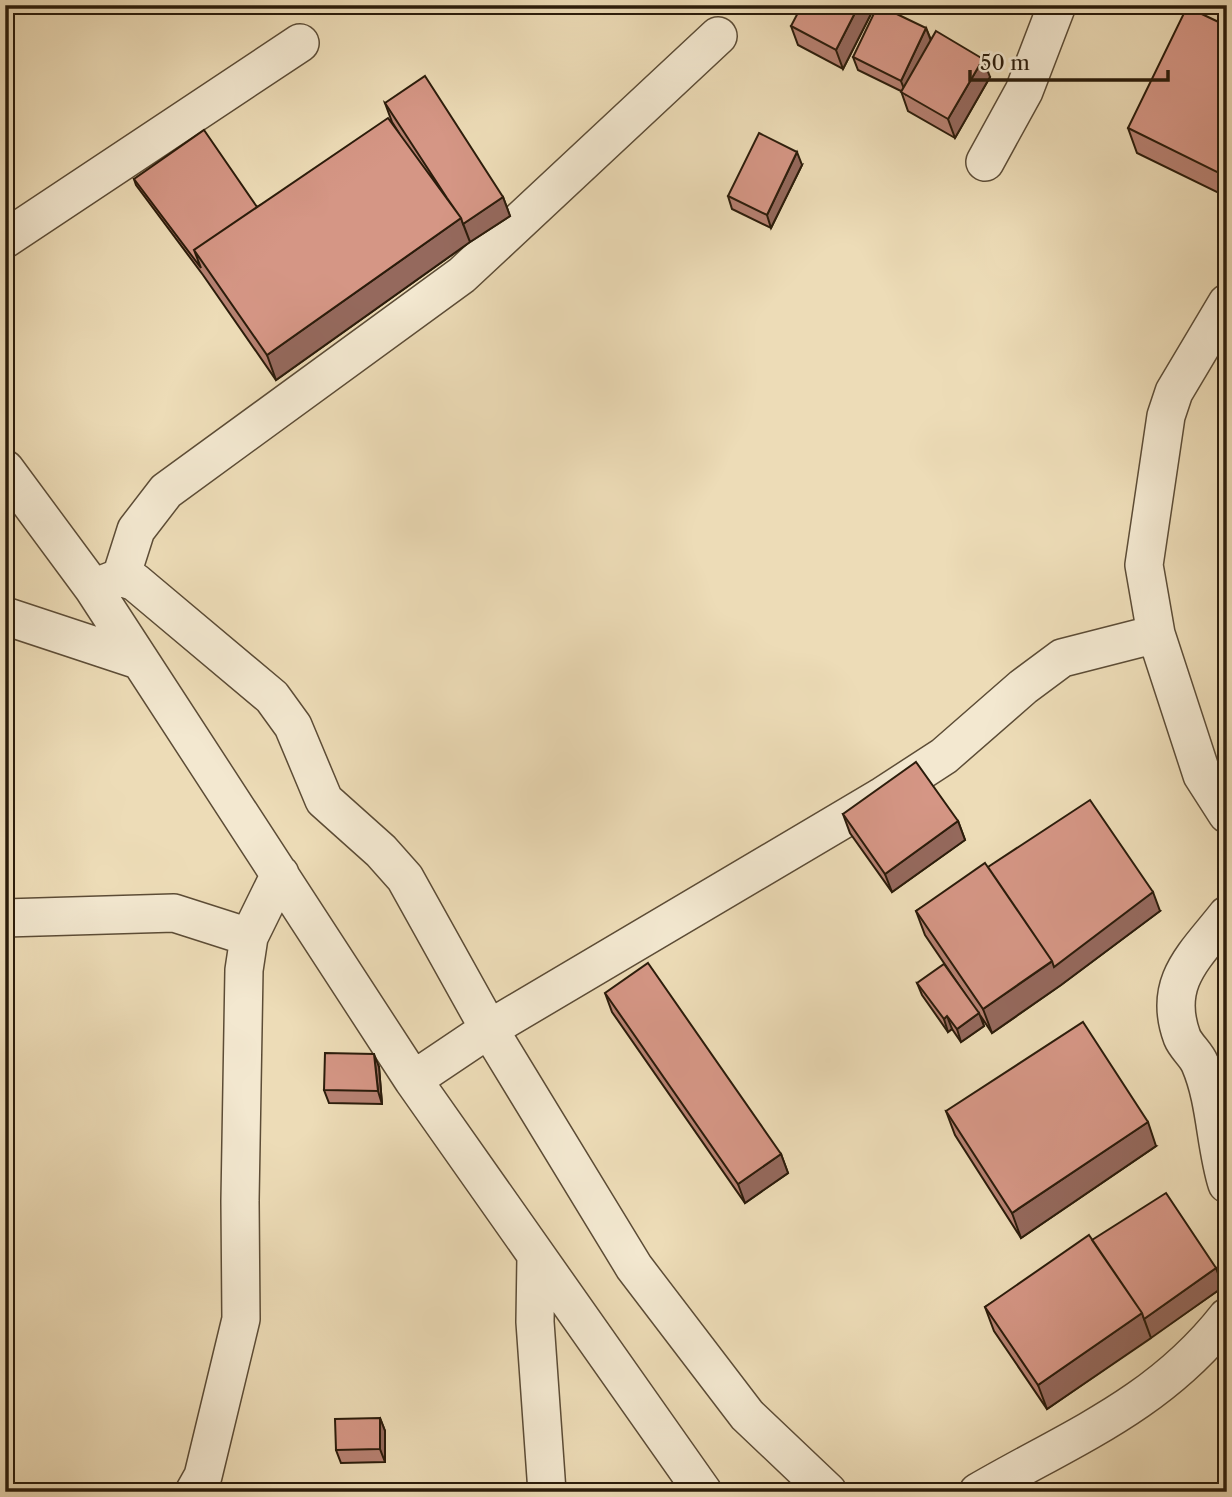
<svg xmlns="http://www.w3.org/2000/svg" width="1232" height="1497" viewBox="0 0 1232 1497" font-family="'Libre Caslon Text',serif">
	<style>
		.lines { fill: none; stroke-linecap: round; stroke-linejoin: round }
		.minor-casing { stroke: #5c4c36; stroke-width: 40 }
		.minor { stroke: #f3e8d0; stroke-width: 37 }
		.wall { fill: #b78172; stroke: #2b1c0b; stroke-width: 2 }
		.shaded-wall { fill: #95695d; stroke: #2b1c0b; stroke-width: 2 }
		.building { fill: #d59685; stroke: #2b1c0b; stroke-width: 2 }
	</style>
	<rect width="100%" height="100%" fill="#eddcb7"/>
	<filter id="stains"><feTurbulence type="fractalNoise" baseFrequency=".00286" numOctaves="4"/><feColorMatrix values="0 0 0 0 .2 0 0 0 0 .09 0 0 0 0 .02 0 0 0 .5 -.17"/></filter>
	<radialGradient id="worn" r=".72"><stop offset=".6" stop-color="#630" stop-opacity="0"/><stop offset="1" stop-color="#630" stop-opacity=".3"/></radialGradient>
	<g class="lines">
		<defs>
			<path id="minor" d="M985,162L1024,91L1057,5
				M5,239L300,43
				M1227,303L1174,392L1166,416L1144,565L1156,634L1202,775L1227,814
				M5,469L93,588L413,1080L703,1492
				M121,577L136,530L166,491L462,275L718,36
				M93,588L121,577L135,582L272,697L293,726L324,800L381,851L405,878L489,1029L634,1267L747,1415L828,1492
				M5,616L138,660
				M1227,915C1195,956 1162,982 1182,1037C1186,1047 1196,1054 1200,1064C1216,1101 1215,1146 1227,1184
				M5,918L174,913L249,937
				M413,1080L489,1029L881,797L944,756L1023,687L1062,658L1156,634
				M536,1256L535,1322L547,1492
				M194,1492L203,1476L241,1319L240,1201L244,970L249,937L280,874
				M978,1492C1071,1438 1158,1405 1227,1317"/>
		</defs>
		<use href="#minor" class="minor-casing"/>
		<use href="#minor" class="minor"/>
	</g>
	<path class="wall" d="M874,8L843,69L798,45L791,26Z
		M1227,26V197L1137,153L1128,128Z
		M926,28L931,40L990,77L955,138L908,111L901,91L858,70L853,57Z
		M385,103L503,197L510,216L470,242L276,380L203,275L136,185L134,179L257,207L399,133L392,122Z
		M802,165L771,228L732,209L728,196Z
		M843,814L958,821L965,840L892,892L850,833Z
		M988,867L1160,911L1061,985L992,1033L980,1015L984,1026L961,1042L952,1029L948,1032L922,995L917,983L965,994L925,935L916,911Z
		M5,928L9,938L10,1003H5Z
		M605,993L781,1154L788,1173L745,1203L612,1012Z
		M379,1067L382,1104L329,1103L324,1090Z
		M946,1111L1156,1146L1021,1238L955,1135Z
		M1092,1240L1216,1268L1223,1287L1047,1409L994,1331L985,1307Z
		M380,1418L385,1431V1462L341,1463L336,1450Z"/>
	<path class="shaded-wall" d="M859,5H873L874,8L843,69L836,50Z
		M926,28L931,41L906,94L901,81Z
		M983,59L990,77L955,138L948,119Z
		M797,152L802,165L771,228L767,215Z
		M503,197L510,216L470,242L463,224Z
		M461,218L470,242L276,380L267,355Z
		M958,821L965,840L892,892L885,874Z
		M1153,892L1160,911L1061,985L992,1033L983,1009Z
		M5,928L9,938L10,1003L5,989Z
		M979,1013L984,1026L961,1042L957,1029Z
		M947,1016L952,1029L948,1032L944,1019Z
		M374,1054L379,1067L382,1104L378,1091Z
		M1148,1122L1156,1146L1021,1238L1012,1213Z
		M781,1154L788,1173L745,1203L738,1184Z
		M1216,1268L1223,1287L1151,1338L1144,1319Z
		M1142,1313L1151,1338L1047,1409L1038,1385Z
		M380,1418L385,1431V1462L380,1449Z"/>
	<path class="building" d="M802,5H859L836,50L791,26Z
		M878,5L926,28L901,81L853,57Z
		M1187,7L1227,26V177L1128,128Z
		M936,31L983,59L948,119L901,92Z
		M425,76L503,197L463,224L461,218L447,198L385,103Z
		M388,118L461,218L267,355L194,250Z
		M204,130L257,207L194,250L201,268L134,179Z
		M759,133L797,152L767,215L728,196Z
		M916,762L958,821L885,874L843,814Z
		M1090,800L1153,892L1054,967L1052,961L988,867Z
		M985,863L1052,961L983,1009L916,911Z
		M648,963L781,1154L738,1184L605,993Z
		M944,964L979,1013L957,1029L947,1016L944,1019L917,983Z
		M1083,1022L1148,1122L1012,1213L946,1111Z
		M325,1053L374,1054L378,1091L324,1090Z
		M1166,1193L1216,1268L1144,1319L1142,1313L1092,1240Z
		M1089,1235L1142,1313L1038,1385L985,1307Z
		M380,1418V1449L336,1450L335,1419Z"/>
	<rect width="1232" height="1497" fill="none" stroke="#eddcb7" stroke-width="28"/>
	<rect x="7" y="7" width="1218" height="1483" fill="none" stroke="#2b1c0b" stroke-width="3.5"/>
	<rect x="14" y="14" width="1204" height="1469" fill="none" stroke="#2b1c0b" stroke-width="2"/>
	<path d="M970 70v10h198v-10" fill="none" stroke="#2b1c0b" stroke-width="3.5"/>
	<text x="980" y="70" font-size="21" fill="#2b1c0b" stroke="#f3e8d0" stroke-width="5" paint-order="stroke">50 m</text>
	<rect width="100%" height="100%" filter="url(#stains)"/>
	<rect width="100%" height="100%" fill="url(#worn)"/>
</svg>
